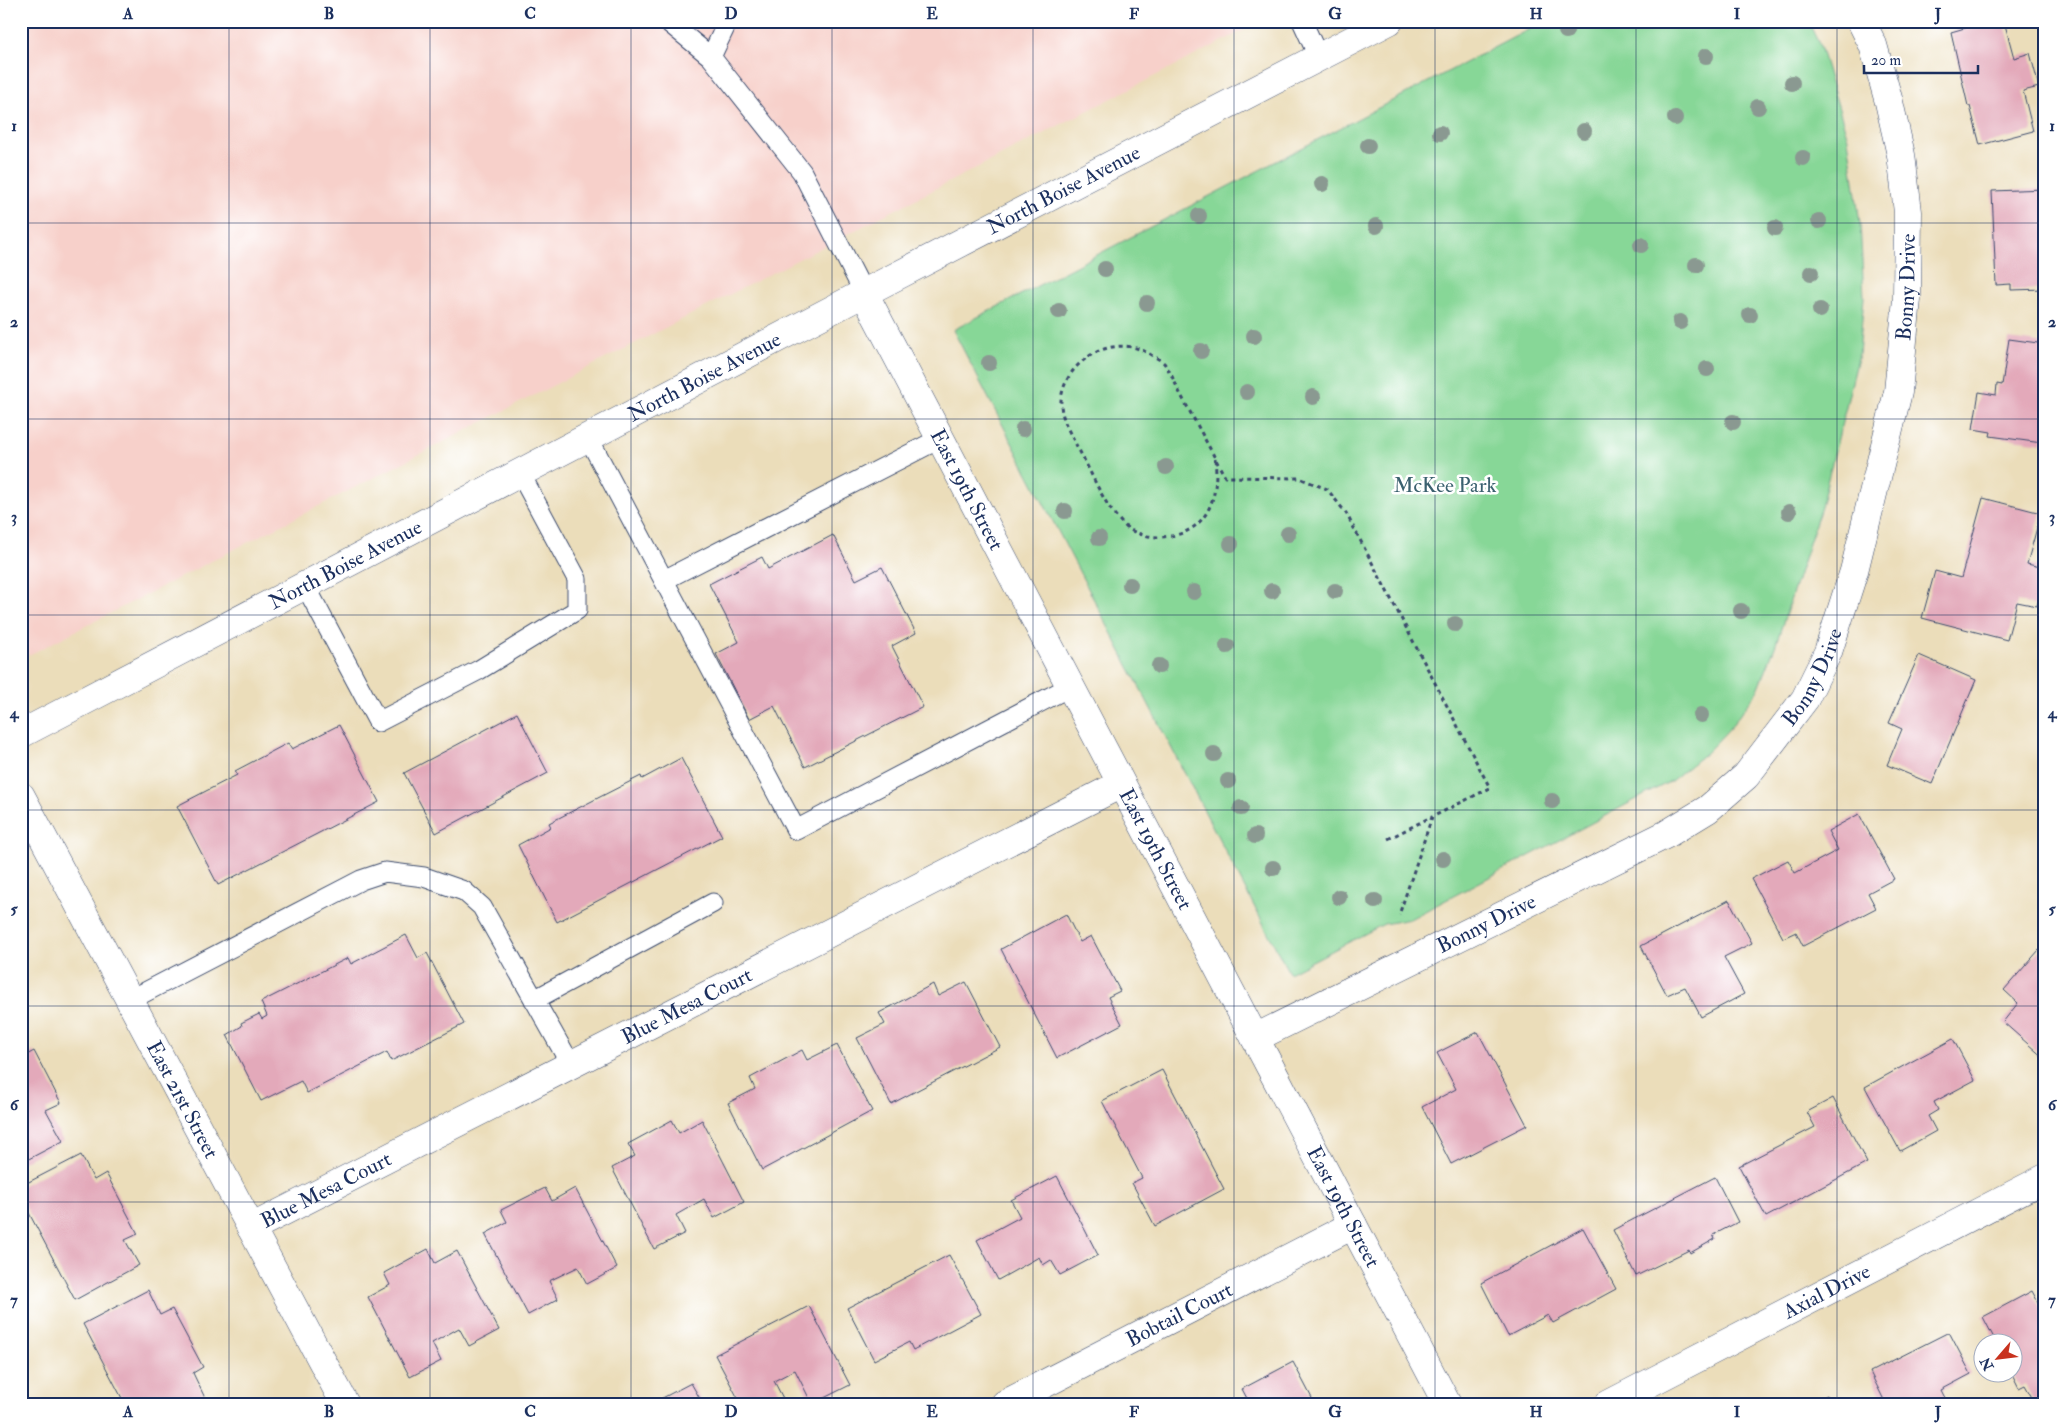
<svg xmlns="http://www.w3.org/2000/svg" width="2066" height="1425" viewBox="0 0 2066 1425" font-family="'IM FELL Double Pica',serif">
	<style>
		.built { fill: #f7d0ca }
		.green { fill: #87d797; stroke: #51837a }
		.building { fill: #e3a9ba }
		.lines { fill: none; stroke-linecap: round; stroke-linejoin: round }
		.lane-casing { stroke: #3a496c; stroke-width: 21 }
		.street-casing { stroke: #3a496c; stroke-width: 29 }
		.secondary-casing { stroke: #3a496c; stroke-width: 29 }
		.path { stroke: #3a496c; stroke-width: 3; stroke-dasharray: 4 4; stroke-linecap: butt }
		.lane { stroke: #fff; stroke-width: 19 }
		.street { stroke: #fff; stroke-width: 28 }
		.secondary { stroke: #fff; stroke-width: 28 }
		.tree { fill: #8a9991 }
		.grid { fill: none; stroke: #1b2f5e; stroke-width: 1; stroke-opacity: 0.55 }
		.labels { text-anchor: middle; stroke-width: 5; stroke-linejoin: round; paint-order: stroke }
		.street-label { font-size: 21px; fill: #1b2f5e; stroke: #fff }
		.park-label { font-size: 21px; fill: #3b616f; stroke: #fff }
		.neatline { fill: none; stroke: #1b2f5e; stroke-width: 2 }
		.grid-label { font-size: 16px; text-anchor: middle; font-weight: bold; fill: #1b2f5e }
	</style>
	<rect width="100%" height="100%" fill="#fff"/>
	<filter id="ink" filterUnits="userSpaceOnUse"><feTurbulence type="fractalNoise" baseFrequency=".02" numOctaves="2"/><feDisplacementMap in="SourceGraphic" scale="10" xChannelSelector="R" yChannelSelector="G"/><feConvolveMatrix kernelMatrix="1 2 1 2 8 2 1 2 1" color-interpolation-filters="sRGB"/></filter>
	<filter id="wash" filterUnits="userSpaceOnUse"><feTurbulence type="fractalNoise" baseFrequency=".0096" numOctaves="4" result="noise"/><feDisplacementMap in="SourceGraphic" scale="20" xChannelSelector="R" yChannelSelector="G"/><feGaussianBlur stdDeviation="1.12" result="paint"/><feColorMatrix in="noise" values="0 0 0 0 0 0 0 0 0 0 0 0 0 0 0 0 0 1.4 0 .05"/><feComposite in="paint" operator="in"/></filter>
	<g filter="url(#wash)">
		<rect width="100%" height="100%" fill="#ebddba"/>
		<path class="built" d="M21,21H1256L1258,23L29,655L21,640Z"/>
		<path class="green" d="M1545,21H1808L1820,46L1848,139L1860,223L1864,297L1859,354L1821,507L1775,647L1758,690L1729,729L1707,752L1671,781L1410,919L1384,924L1289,973L953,330Z"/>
		<g id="blocks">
			<path class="building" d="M1989,21H2004L2014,58L2030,53L2039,87L2023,91L2033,131L1980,145L1970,106H1968L1951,32Z
				M2045,189V289L2011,290V284L1996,285L1992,191Z
				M2009,339L2045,344V430L2042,443L1990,436L1991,432L1973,429L1979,392L1996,395L1997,384L2002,385Z
				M1983,498L2041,513L2027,564L2045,568V577L2037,606L2017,602L2007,640L1922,618L1935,571L1961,578Z
				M833,535L856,580L882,567L916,633L892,646L923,707L805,767L774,706L749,719L716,654L739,642L709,584L762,557L768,569Z
				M1919,655L1976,680L1932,784L1887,765L1902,729L1889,723Z
				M517,713L548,773L436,833L404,773Z
				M339,725L379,802L218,885L177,806L237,775L235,771L288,743L292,749Z
				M681,758L722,836L557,922L518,845L551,827L549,823L641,776L642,779Z
				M1859,814L1894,879L1868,893L1876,908L1803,946L1796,932L1783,938L1751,879L1788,860L1795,873L1838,850L1828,831Z
				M1729,900L1752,943L1724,957L1744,994L1701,1017L1685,987L1667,995L1641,946Z
				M1066,914L1080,942L1091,936L1120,991L1108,997L1122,1024L1057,1058L1001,949Z
				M406,935L418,958L427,953L464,1024L391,1061L387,1052L307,1093L301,1081L261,1101L227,1035L242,1026L241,1023L259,1014L262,1019L267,1016L261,1002L348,958L351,964Z
				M2039,950L2045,955V1059L2003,1022L2018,1003L2004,990Z
				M966,982L1000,1047L891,1104L857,1038L885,1024L879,1013L933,984L938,996Z
				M1478,1032L1527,1125L1451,1164L1422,1107L1456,1089L1437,1053Z
				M1953,1039L1975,1080L1934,1102L1938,1110L1928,1116L1936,1131L1900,1151L1865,1087Z
				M837,1045L872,1111L762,1170L728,1103L755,1089L750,1078L802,1050L807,1060Z
				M34,1051L61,1103L46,1110L63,1141L21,1163V1058Z
				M1162,1070L1224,1189L1155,1226L1132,1183L1142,1178L1102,1101Z
				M1833,1098L1867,1163L1766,1217L1739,1166L1815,1127L1807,1112Z
				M672,1120L679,1133L702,1120L744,1202L714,1218L704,1199L676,1215L685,1233L654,1249L612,1168L635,1156L628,1144Z
				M81,1155L94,1180L106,1173L138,1234L125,1240L139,1265L75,1300L21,1198V1186Z
				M1057,1176L1098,1255L1060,1275L1051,1260L1043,1265L1039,1257L998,1280L977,1240L1020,1217L1011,1200Z
				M1715,1177L1738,1222L1713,1235L1715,1239L1690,1253L1689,1250L1636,1276L1613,1230Z
				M545,1188L552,1201L575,1188L617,1268L587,1284L578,1267L549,1281L558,1299L528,1315L485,1234L507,1222L501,1210Z
				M1583,1228L1616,1289L1553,1323L1548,1315L1508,1336L1481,1283Z
				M428,1249L435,1263L457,1251L499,1330L469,1346L459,1328L432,1343L441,1361L410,1377L368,1297L390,1285L384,1273Z
				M949,1255L981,1314L913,1350L909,1342L874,1360L847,1308Z
				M148,1290L160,1315L172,1309L203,1367L193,1373L205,1398L194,1404H125L83,1324Z
				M2032,1291L2045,1315V1398L2035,1403L2025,1385L2019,1388L2011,1372H2014V1342H1996L1983,1317Z
				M809,1306L850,1385L812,1404L795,1370L774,1381L786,1404H741L715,1355Z
				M1949,1332L1971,1374L1941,1390L1948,1404H1886L1870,1372Z
				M1293,1362L1315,1404H1250L1242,1389Z
				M691,1383L703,1404H651Z
				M1827,1395L1832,1404H1811Z"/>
		</g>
	</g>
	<g filter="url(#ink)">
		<use href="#blocks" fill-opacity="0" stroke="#3a496c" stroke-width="1"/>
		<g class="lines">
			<defs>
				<path id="lane" d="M667,21L711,57L802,172L864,293
					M1302,21L1319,58
					M711,57L728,21
					M588,437L796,830L1071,686
					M664,580L941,438
					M305,585L378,722L479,670L577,610V579L520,473
					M130,1000L361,880L385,872L424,877L464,891L482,907L571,1065
					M534,1000L713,903"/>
				<g id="street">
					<path id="s1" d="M864,293L1447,1404"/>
					<path id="s2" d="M21,796L345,1404"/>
					<path id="s3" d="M1255,1038L1667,834L1708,809L1746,776L1805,699L1828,652L1854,571L1898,392L1907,299L1908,212L1901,155L1889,102L1873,45L1861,21"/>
					<path id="s4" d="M251,1228L1121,784"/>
					<path id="s5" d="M1005,1404L1353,1225"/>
					<path id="s6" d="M1609,1404L2045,1178"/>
				</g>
				<g id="secondary">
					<path id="s7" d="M21,734L864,293L1389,21"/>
				</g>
			</defs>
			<use href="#lane" class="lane-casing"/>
			<use href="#street" class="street-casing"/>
			<use href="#secondary" class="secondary-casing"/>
			<path class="path" d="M1215,459C1220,501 1205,537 1158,537C1148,537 1133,533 1126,527C1104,507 1093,475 1079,450C1071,435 1060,418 1061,400C1065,359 1116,331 1151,355C1155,357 1161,360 1164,363C1171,372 1176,386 1182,397C1196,423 1211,450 1225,477L1299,478L1327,489L1346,513L1490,788L1432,817L1399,915
				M1388,839L1431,817"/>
			<use href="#lane" class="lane"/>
			<use href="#street" class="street"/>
			<use href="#secondary" class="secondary"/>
		</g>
		<g class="tree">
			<circle cx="1566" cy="31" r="8"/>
			<circle cx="1706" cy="56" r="8"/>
			<circle cx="1792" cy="83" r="8"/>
			<circle cx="1758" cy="107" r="8"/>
			<circle cx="1675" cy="118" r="8"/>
			<circle cx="1584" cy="131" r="8"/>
			<circle cx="1440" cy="133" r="8"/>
			<circle cx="1368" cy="146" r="8"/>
			<circle cx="1803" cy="158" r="8"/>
			<circle cx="1322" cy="184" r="8"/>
			<circle cx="1199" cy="216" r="8"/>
			<circle cx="1819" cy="221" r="8"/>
			<circle cx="1376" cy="226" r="8"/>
			<circle cx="1775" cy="228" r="8"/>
			<circle cx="1641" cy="245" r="8"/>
			<circle cx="1696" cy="265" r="8"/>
			<circle cx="1105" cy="269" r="8"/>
			<circle cx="1811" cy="273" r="8"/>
			<circle cx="1147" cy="303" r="8"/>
			<circle cx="1820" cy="310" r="8"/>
			<circle cx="1059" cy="311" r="8"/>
			<circle cx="1750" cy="315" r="8"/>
			<circle cx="1680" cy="322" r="8"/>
			<circle cx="1254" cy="336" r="8"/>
			<circle cx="1201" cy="351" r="8"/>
			<circle cx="989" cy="363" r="8"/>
			<circle cx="1707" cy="369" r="8"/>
			<circle cx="1247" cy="392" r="8"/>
			<circle cx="1313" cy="397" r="8"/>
			<circle cx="1733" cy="422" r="8"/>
			<circle cx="1023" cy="429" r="8"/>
			<circle cx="1166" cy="467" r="8"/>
			<circle cx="1065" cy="511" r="8"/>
			<circle cx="1789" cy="512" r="8"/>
			<circle cx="1288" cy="534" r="8"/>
			<circle cx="1099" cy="538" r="8"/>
			<circle cx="1231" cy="544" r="8"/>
			<circle cx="1130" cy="585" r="8"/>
			<circle cx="1272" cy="591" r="8"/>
			<circle cx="1335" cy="591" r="8"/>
			<circle cx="1194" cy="592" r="8"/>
			<circle cx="1741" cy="611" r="8"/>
			<circle cx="1455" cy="624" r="8"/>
			<circle cx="1227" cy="646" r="8"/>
			<circle cx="1159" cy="666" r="8"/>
			<circle cx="1701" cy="715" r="8"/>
			<circle cx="1214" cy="754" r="8"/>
			<circle cx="1228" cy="781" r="8"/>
			<circle cx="1552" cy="801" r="8"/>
			<circle cx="1241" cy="808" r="8"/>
			<circle cx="1255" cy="836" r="8"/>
			<circle cx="1443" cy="859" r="8"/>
			<circle cx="1273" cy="868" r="8"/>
			<circle cx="1339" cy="897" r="8"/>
			<circle cx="1375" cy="901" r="8"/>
		</g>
	</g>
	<path class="grid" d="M229,21V1404M430,21V1404M631,21V1404M832,21V1404M1033,21V1404M1234,21V1404M1435,21V1404M1636,21V1404M1837,21V1404M21,223H2045M21,419H2045M21,615H2045M21,810H2045M21,1006H2045M21,1202H2045"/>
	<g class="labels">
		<g class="street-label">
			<text dy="7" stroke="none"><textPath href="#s7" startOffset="1176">North Boise Avenue</textPath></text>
			<text dy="7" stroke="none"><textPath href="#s3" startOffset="1082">Bonny Drive</textPath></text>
			<text dy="7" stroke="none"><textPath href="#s7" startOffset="771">North Boise Avenue</textPath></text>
			<text dy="7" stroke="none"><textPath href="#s1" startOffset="222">East 19th Street</textPath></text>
			<text dy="7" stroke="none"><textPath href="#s7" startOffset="366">North Boise Avenue</textPath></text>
			<text dy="7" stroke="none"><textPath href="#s3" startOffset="678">Bonny Drive</textPath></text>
			<text dy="7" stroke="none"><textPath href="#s1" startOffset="628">East 19th Street</textPath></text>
			<text dy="7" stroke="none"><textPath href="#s3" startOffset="258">Bonny Drive</textPath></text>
			<text dy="7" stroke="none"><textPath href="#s4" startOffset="489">Blue Mesa Court</textPath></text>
			<text dy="7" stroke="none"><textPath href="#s2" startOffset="344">East 21st Street</textPath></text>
			<text dy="7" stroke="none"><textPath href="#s4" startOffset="84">Blue Mesa Court</textPath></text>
			<text dy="7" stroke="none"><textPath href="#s1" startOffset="1032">East 19th Street</textPath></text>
			<text dy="7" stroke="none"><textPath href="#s6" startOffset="245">Axial Drive</textPath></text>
			<text dy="7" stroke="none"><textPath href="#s5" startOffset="196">Bobtail Court</textPath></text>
		</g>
		<g class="park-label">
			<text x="1445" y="492">McKee Park</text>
		</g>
	</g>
	<rect width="2066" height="1425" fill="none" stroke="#fff" stroke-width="55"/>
	<g transform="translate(1998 1358) rotate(242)"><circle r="24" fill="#ffffff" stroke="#a4acbf"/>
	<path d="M0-4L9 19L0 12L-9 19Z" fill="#c8321e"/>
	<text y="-8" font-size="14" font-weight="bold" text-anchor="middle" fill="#1b2f5e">N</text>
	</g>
	<path d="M1864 65v8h114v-8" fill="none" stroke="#1b2f5e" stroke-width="2.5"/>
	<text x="1871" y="65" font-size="15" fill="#1b2f5e" stroke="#ffffff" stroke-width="4" paint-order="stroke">20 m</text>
	<rect x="28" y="28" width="2010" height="1370" class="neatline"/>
	<g class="grid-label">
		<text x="128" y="19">A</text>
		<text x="329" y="19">B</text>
		<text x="530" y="19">C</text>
		<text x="731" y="19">D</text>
		<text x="932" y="19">E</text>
		<text x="1134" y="19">F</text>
		<text x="1335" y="19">G</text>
		<text x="1536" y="19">H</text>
		<text x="1737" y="19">I</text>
		<text x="1938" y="19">J</text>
		<text x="14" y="131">1</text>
		<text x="2052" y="131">1</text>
		<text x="14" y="327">2</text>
		<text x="2052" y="327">2</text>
		<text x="14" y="522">3</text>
		<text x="2052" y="522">3</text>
		<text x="14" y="718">4</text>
		<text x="2052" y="718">4</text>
		<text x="14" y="914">5</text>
		<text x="2052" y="914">5</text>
		<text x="14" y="1110">6</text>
		<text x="2052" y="1110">6</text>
		<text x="14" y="1305">7</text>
		<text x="2052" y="1305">7</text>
		<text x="128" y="1417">A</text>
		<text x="329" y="1417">B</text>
		<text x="530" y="1417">C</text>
		<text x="731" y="1417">D</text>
		<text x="932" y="1417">E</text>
		<text x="1134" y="1417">F</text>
		<text x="1335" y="1417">G</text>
		<text x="1536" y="1417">H</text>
		<text x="1737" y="1417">I</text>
		<text x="1938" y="1417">J</text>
	</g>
</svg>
